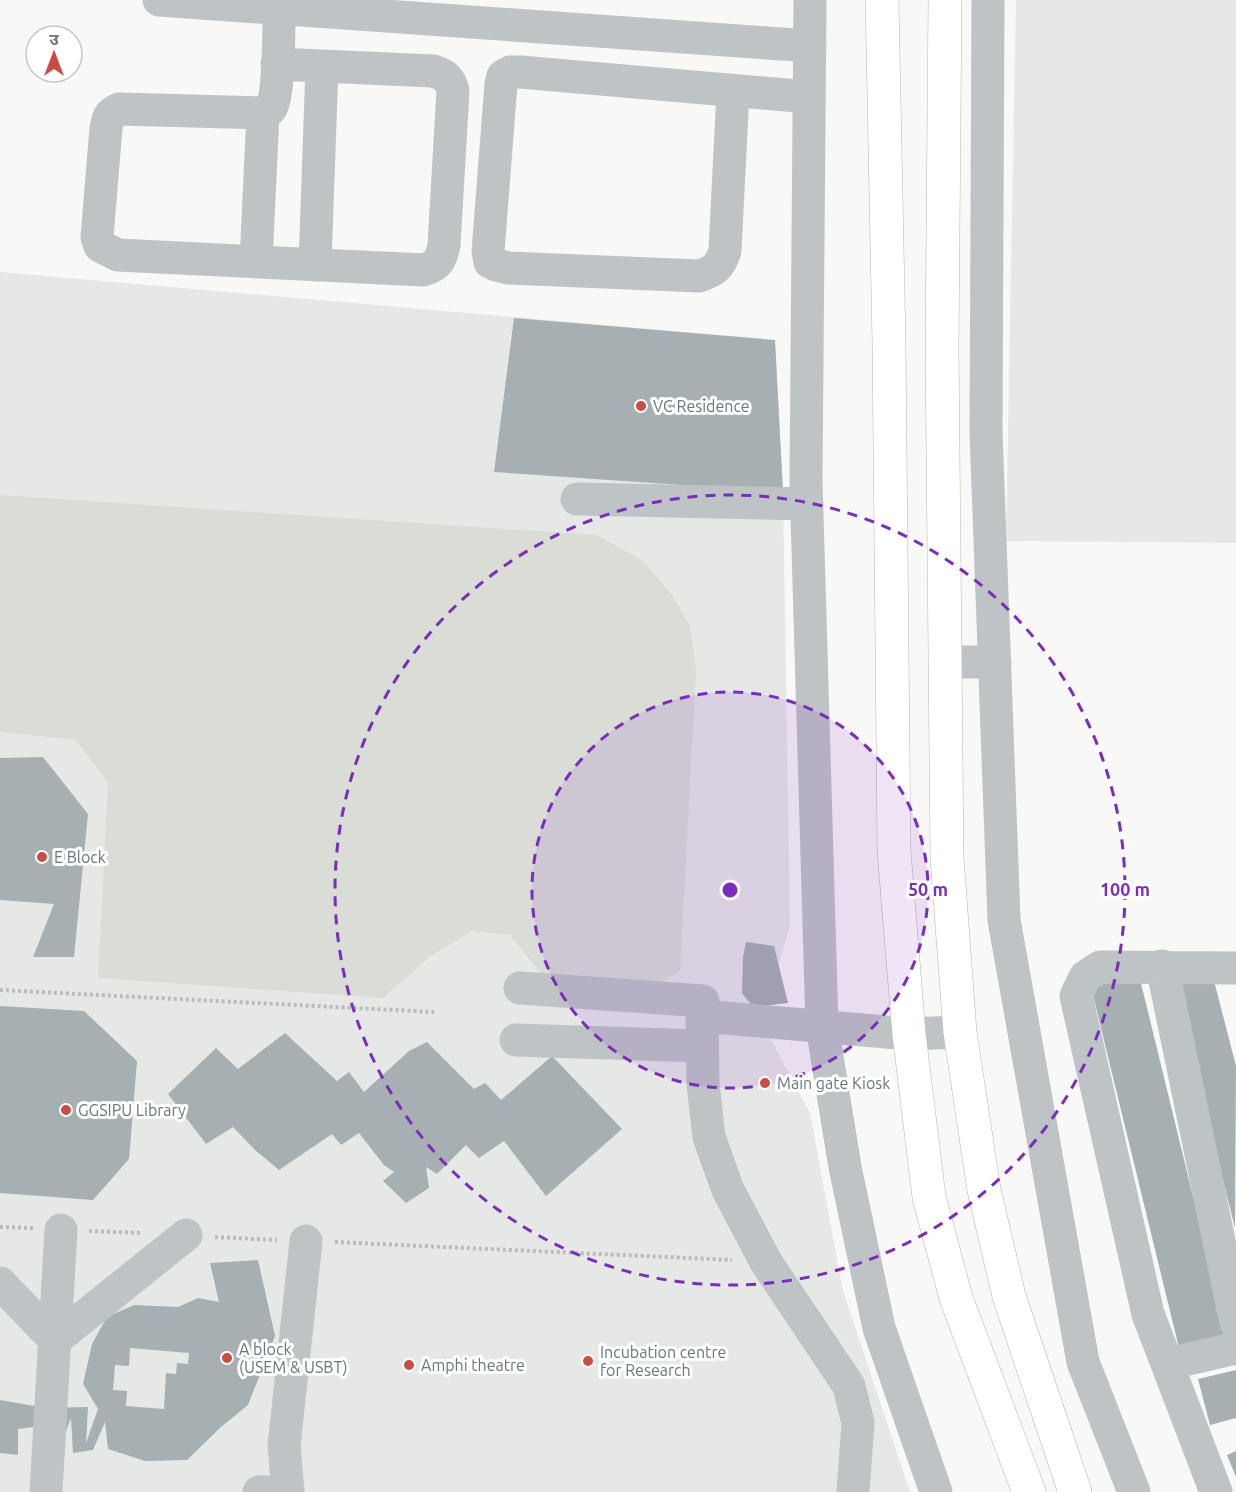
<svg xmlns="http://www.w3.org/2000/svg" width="1236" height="1492" viewBox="0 0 1236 1492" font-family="Ubuntu,'Noto Sans Devanagari',sans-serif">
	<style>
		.built { fill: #e6e8e6 }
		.green { fill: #d9ddd6 }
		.building { fill: #a6afb2; fill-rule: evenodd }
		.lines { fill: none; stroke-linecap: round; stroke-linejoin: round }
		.major-casing { stroke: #b2b7b9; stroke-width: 34 }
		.path { stroke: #b8bcbe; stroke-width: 4; stroke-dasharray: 3 3; stroke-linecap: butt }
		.minor { stroke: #bec3c5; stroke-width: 33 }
		.major { stroke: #fff; stroke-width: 33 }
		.ring { fill: none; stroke: #7b2cbf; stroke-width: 3; stroke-dasharray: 10 8 }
		.poi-dot { fill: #cd4c41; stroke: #fff; stroke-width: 2 }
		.labels { text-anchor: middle; stroke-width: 6; stroke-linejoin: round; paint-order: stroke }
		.poi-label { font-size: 16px; fill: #66777d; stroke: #fff; text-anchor: start }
		.centre { fill: #7b2cbf; stroke: #fff; stroke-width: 3 }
		.ring-label { font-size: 18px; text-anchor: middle; font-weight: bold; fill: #7b2cbf; stroke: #fff; stroke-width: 6; stroke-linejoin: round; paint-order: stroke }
	</style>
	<rect width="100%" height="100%" fill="#f8f8f6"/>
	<path class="built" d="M1016,0H1236V543L1006,541Z
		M0,272L775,340L783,492L790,927L761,1021L810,1113L843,1291L910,1492H0Z"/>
	<path class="green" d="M0,495L597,535L643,561L672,595L690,626L696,669L680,971L661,983L543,976L510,935L472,931L431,956L383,998L98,978L108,783L76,740L0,732Z"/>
	<path class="building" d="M514,318L775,340L783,492L494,472Z
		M43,757L88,814L74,957H33L54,904L0,900V758Z
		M746,942L774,946L788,1003L753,1007L742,993L743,957Z
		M1211,969L1236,1066L1235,1228L1172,979Z
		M1139,975L1228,1340L1180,1352L1091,987Z
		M0,1006L84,1011L137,1061L129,1159L93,1200L0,1193Z
		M285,1033L337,1081L349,1072L364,1092L409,1051L427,1042L474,1089L485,1083L501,1100L552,1056L622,1129L546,1196L504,1141L479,1158L466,1145L437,1174L426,1167L429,1188L406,1203L383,1181L394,1172L384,1165L359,1133L341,1145L332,1134L279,1170L255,1150L233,1127L206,1144L168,1094L216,1048L238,1069Z
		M258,1260L275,1336L248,1405L221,1427L187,1460L145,1461L108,1449L105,1422L93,1450L73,1453L71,1418L57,1455L40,1426L18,1429V1455L0,1453V1400L46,1408L88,1407L86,1443L98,1409L83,1384L92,1344L107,1317L134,1305L178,1307L198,1298L219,1302L210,1263ZM130,1348L189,1353L188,1364L177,1363L176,1374L166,1373L164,1409L126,1406L127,1391L113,1390L115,1365L129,1366Z
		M1236,1370V1418L1210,1425L1198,1379Z
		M1236,1451V1477L1227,1455Z"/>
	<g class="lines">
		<defs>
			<path id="major" d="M882,0L889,343L894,851L909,1034L929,1197L956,1298L1029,1492
				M945,0L942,348L947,858L960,1032L984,1190L1009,1296L1075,1492"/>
		</defs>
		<use href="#major" class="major-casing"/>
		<path class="path" d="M0,990L434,1012
			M0,1227L34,1228
			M89,1231L142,1233
			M215,1237L277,1240
			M335,1242L732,1260"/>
		<path class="minor" d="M159,0L810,46
			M810,0L806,481L822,1026L845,1167L879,1328L936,1492
			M988,0L986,432L1004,920L1083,1362L1134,1492
			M277,64L433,71C445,75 450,78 453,91L444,245C441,260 438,266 423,270L118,255L100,246L97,237L106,128C108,118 109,113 119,109L263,113C266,112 269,111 271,108C279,99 279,25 279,9
			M733,91L725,251C720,266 715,271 699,276L508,268L496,265L490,262L488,251L501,84L503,76L510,72H520L809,97
			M256,262L263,113
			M315,265L322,66
			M577,499L807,504
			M945,662H995
			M1162,966L1236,1323
			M520,988L703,1001
			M516,1040L701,1046
			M0,1283L55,1340L186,1235
			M1167,1364L1236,1348
			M46,1492L61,1230
			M259,1492L288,1491L284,1446L306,1241
			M853,1492L858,1423L849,1386L766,1262L728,1190L709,1137L703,1084L702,1016L909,1034L960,1032
			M1216,1492L1148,1314L1076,996L1085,977L1100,967L1236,968"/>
		<use href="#major" class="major"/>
	</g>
	<circle cx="730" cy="890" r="198" fill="#7b2cbf" fill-opacity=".12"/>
	<g class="ring">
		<circle cx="730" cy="890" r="198"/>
		<circle cx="730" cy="890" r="395"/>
	</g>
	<g class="poi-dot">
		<circle cx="641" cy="406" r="6"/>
		<circle cx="42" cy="857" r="6"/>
		<circle cx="765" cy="1083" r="6"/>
		<circle cx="66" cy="1110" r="6"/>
		<circle cx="227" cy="1358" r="6"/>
		<circle cx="588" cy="1361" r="6"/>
		<circle cx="409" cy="1365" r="6"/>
	</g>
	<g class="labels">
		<g class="poi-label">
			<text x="653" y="412">VC Residence</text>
			<text x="54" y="863">E Block</text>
			<text x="777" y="1089">Main gate Kiosk</text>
			<text x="78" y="1116">GGSIPU Library</text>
			<text x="239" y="1355">A block<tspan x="239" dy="18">(USEM &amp; USBT)</tspan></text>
			<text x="600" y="1358">Incubation centre<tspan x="600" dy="18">for Research</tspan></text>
			<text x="421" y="1371">Amphi theatre</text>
		</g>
	</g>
	<circle cx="730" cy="890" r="9" class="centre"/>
	<g class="ring-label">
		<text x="928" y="896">50 m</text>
		<text x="1125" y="896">100 m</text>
	</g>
	<g transform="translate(54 54)"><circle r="28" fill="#ffffff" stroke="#c2c9cb" stroke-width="1.5"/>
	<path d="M0-4.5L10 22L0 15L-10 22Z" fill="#cd4c41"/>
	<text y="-9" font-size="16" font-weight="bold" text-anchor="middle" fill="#66777d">उ</text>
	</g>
</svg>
